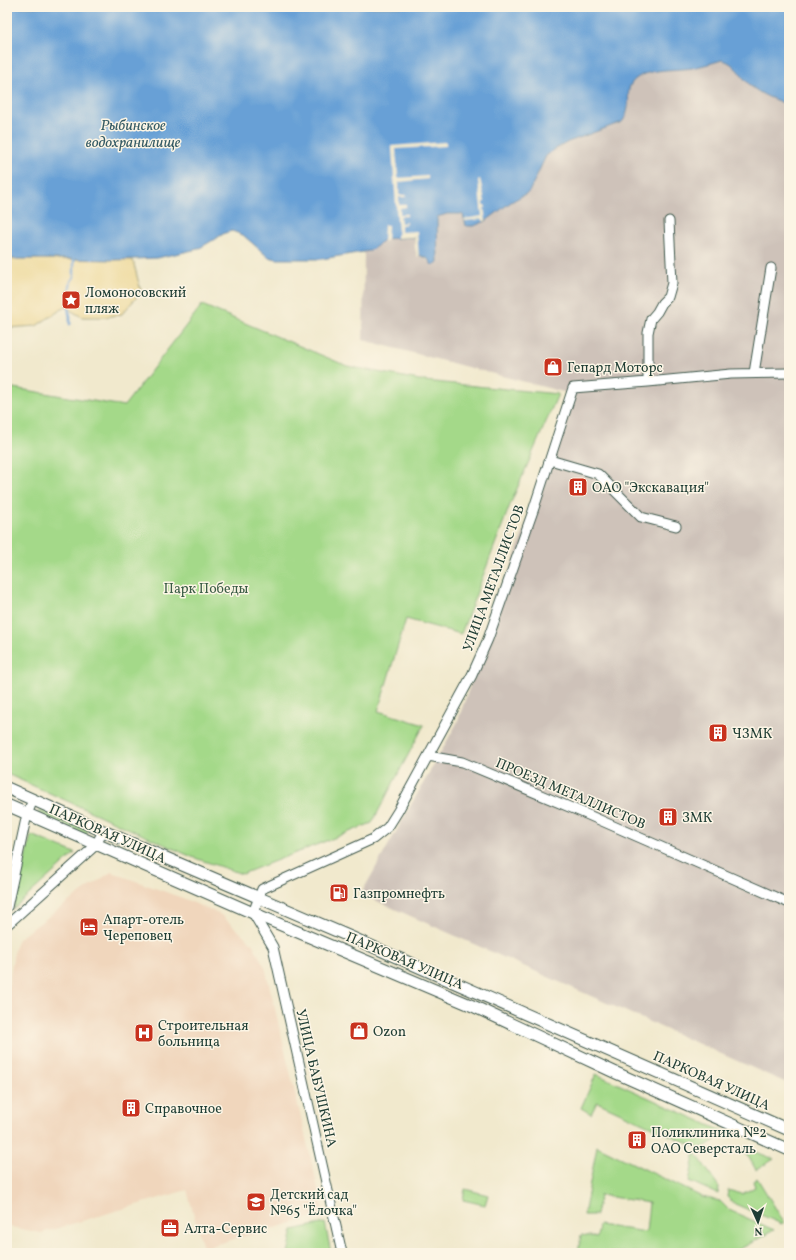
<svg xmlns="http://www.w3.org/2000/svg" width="796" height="1260" viewBox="0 0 796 1260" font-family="Vollkorn,serif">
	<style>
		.built { fill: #f0d6bc }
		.industrial { fill: #cec2b9 }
		.green { fill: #a4d989; stroke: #628b5e }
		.sand { fill: #eeda9e; stroke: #868c69 }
		.water { fill: #68a0d6; stroke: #446e85 }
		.pier { fill: #f1e9cd }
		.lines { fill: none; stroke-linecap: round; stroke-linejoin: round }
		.stream { stroke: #68a0d6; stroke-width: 2.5 }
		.minor-casing { stroke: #3e574b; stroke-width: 11 }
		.major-casing { stroke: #3e574b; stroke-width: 13 }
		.minor { stroke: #fff; stroke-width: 9 }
		.major { stroke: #fff; stroke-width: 11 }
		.labels { text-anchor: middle; stroke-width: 3; stroke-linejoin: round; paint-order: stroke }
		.poi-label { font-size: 14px; fill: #1f3d34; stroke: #fcf5e5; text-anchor: start }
		.street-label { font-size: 14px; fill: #1f3d34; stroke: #fcf5e5 }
		.park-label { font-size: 14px; fill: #3a5c45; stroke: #fcf5e5 }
		.water-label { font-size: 15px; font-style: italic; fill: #355b65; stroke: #fcf5e5 }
	</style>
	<rect width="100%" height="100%" fill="#fcf5e5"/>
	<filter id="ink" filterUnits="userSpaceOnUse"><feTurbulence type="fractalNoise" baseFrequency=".025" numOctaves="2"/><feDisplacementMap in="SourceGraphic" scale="8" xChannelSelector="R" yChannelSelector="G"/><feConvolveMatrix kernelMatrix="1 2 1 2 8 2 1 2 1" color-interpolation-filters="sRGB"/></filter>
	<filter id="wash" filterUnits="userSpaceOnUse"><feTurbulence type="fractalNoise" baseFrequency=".012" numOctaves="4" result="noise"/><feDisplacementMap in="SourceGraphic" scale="16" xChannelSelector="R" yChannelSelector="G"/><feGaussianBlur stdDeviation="0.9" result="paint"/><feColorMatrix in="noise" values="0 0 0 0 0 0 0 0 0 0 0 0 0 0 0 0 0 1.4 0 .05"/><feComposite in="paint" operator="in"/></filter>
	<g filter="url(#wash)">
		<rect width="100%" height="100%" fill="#f1e9cd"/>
		<path class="built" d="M111,872L185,899L221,915L252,943L265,967L324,1214L203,1248L187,1190L41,1233L7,1226V993L15,947L18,939L74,898Z"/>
		<path class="industrial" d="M722,60L727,61L732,64L750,85L758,92L789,105V1084L361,894L457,723L571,394L363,340L364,252L375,248L384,239L414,237L424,257L432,265H434L438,262L437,217L439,215L461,214L463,215L466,226H474L486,221L511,202L529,192L546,156L552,151L568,142L614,125L630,85L637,77L648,72L694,68Z"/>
		<path class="green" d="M202,305L347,366L424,381L558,394L510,505L461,634L406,619L378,711L424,725L372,823L242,874L192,857L7,774V387L124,406Z
			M40,809L88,830L86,835L38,813Z
			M31,835L75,853L13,909Z
			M596,1074L722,1131L723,1135L704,1147L698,1148L597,1102L591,1114L581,1108Z
			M597,1146L702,1197L720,1201L729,1210L774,1230L733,1253H578L581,1235L597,1237L599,1225L646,1232L649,1203L600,1195L596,1215H584Z
			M743,1147L774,1159L756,1170Z
			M695,1152L719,1187L718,1194L689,1181Z
			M757,1178L784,1222L782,1224L735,1204L727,1197L728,1190L742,1194L755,1187L753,1181Z
			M465,1189L488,1195L485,1205L463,1200Z
			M325,1223L331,1253H288L293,1230Z"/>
		<path class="sand" d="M7,259L133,260L141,292L122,314L106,317H82L65,307L36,326L7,328Z"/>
		<path class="water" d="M7,7H789V105C776,100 760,95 750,85C741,77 735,62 722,60C712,63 702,66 692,68C674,71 642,67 631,84C625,94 633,108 622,122L568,142L552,151L546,156L529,192L511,202L486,221L474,226H466L463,215L461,214H447L437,217L438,262L434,265H432L427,258L419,255L414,237L384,239L377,246L369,251L322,259H277L268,257L243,235L232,231L225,233L198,249L157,258L112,260L74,259H7Z"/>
		<path class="pier" d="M446,142V146L396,149L398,178L428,176V179L399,182V195H405L406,197H399V205H406V207L400,208V214H407V216H400L401,223L407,222V224L401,225V232L417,231L419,257L417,256L415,248L414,237L397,238V233H398L392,149L391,146Z
			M480,179L485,202H483V205H485L486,208H484L486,221H483V219L465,221L464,219L482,216L478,180Z
			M384,225H388L387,240L383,242Z"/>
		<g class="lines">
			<path class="stream" d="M70,324V317L67,303L71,281L74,277V259"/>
		</g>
	</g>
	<g filter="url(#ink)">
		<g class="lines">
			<defs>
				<path id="minor" d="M754,373L771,268
					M648,382V333L651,319L657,312L662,303L668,297L672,283L669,221
					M550,460L598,474L641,517L676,526
					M428,756L462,762L586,814L789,903
					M7,907L27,814L33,800
					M7,925L96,845L103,831
					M342,1253L273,947L253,913L262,889L373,839L388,827L398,811L472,675L488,639L533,511L573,388L648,382L731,374L789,373"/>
				<path id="major" d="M7,788L103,831L353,938L789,1130
					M7,805L253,913L475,1007L614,1072L789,1150"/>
			</defs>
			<use href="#minor" class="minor-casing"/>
			<use href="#major" class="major-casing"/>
			<use href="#minor" class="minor"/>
			<use href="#major" class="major"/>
		</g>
	</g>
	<defs>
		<symbol id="sight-square" viewBox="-11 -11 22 22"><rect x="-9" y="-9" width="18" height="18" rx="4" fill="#c8321e" stroke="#fcf5e5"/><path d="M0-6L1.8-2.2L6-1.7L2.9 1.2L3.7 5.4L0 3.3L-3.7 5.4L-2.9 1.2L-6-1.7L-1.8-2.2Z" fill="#fff"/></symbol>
		<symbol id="shop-square" viewBox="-11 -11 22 22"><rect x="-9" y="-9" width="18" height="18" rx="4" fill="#c8321e" stroke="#fcf5e5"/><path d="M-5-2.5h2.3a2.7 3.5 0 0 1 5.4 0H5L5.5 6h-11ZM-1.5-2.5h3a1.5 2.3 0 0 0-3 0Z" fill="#fff"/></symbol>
		<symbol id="building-square" viewBox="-11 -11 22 22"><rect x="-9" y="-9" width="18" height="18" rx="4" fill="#c8321e" stroke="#fcf5e5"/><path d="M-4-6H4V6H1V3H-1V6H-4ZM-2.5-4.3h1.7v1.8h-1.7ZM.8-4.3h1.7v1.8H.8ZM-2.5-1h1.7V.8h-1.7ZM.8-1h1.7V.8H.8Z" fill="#fff"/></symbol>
		<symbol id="fuel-square" viewBox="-11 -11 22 22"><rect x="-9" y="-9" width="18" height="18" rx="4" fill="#c8321e" stroke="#fcf5e5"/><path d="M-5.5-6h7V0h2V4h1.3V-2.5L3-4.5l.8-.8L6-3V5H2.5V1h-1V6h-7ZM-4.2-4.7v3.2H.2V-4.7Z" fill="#fff"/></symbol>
		<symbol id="hotel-square" viewBox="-11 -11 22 22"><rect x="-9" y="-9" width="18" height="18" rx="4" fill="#c8321e" stroke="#fcf5e5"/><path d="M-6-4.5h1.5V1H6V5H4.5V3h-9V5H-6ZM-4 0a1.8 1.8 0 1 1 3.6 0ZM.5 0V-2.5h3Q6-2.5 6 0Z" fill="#fff"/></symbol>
		<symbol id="hospital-square" viewBox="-11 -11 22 22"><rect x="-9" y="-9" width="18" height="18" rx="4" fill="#c8321e" stroke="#fcf5e5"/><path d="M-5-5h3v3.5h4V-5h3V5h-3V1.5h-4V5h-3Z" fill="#fff"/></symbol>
		<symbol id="school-square" viewBox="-11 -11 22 22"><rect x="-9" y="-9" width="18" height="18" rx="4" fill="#c8321e" stroke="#fcf5e5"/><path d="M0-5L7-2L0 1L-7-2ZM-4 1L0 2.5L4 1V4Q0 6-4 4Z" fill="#fff"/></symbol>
		<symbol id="office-square" viewBox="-11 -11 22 22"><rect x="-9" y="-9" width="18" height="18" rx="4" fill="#c8321e" stroke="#fcf5e5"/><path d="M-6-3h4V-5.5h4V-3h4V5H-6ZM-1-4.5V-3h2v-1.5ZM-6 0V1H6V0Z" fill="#fff"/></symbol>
	</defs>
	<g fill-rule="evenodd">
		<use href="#sight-square" x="60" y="289" width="22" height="22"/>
		<use href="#shop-square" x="542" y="356" width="22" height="22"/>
		<use href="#building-square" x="567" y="476" width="22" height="22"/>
		<use href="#building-square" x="707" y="722" width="22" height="22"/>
		<use href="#building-square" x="657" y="806" width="22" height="22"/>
		<use href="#fuel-square" x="328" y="882" width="22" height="22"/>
		<use href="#hotel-square" x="78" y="916" width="22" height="22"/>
		<use href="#shop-square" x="348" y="1020" width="22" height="22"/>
		<use href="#hospital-square" x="133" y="1022" width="22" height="22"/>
		<use href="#building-square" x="120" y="1097" width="22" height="22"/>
		<use href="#building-square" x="626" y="1129" width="22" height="22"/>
		<use href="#school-square" x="245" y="1191" width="22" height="22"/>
		<use href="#office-square" x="159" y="1217" width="22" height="22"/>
	</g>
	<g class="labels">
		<g class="poi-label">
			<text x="85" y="297">Ломоносовский<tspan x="85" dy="16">пляж</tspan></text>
			<text x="567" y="372">Гепард Моторс</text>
			<text x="592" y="492">ОАО "Экскавация"</text>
			<text x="732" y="738">ЧЗМК</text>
			<text x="682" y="822">ЗМК</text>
			<text x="353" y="898">Газпромнефть</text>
			<text x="103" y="924">Апарт-отель<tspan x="103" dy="16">Череповец</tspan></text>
			<text x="158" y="1030">Строительная<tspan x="158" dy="16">больница</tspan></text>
			<text x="373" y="1036">Ozon</text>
			<text x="145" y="1113">Справочное</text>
			<text x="651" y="1137">Поликлиника №2<tspan x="651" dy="16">ОАО Северсталь</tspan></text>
			<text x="270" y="1199">Детский сад<tspan x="270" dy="16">№65 "Ёлочка"</tspan></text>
			<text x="184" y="1233">Алта-Сервис</text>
		</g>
		<g class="street-label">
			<text transform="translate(493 578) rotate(-70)" y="5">УЛИЦА МЕТАЛЛИСТОВ</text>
			<text transform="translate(571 793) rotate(23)" y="5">ПРОЕЗД МЕТАЛЛИСТОВ</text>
			<text transform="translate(108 833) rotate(24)" y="5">ПАРКОВАЯ УЛИЦА</text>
			<text transform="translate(405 960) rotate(23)" y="5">ПАРКОВАЯ УЛИЦА</text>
			<text transform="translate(317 1078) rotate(77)" y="5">УЛИЦА БАБУШКИНА</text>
			<text transform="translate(712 1080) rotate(24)" y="5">ПАРКОВАЯ УЛИЦА</text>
		</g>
		<g class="park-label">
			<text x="206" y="593">Парк Победы</text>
		</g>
		<g class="water-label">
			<text x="133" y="130">Рыбинское<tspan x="133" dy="17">водохранилище</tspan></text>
		</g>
	</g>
	<rect width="796" height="1260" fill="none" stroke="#fcf5e5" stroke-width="24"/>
	<g transform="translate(758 1222) rotate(177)" stroke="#fcf5e5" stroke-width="3" paint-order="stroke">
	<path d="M0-3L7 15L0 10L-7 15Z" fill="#1f3d34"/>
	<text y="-6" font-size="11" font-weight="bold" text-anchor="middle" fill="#1f3d34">N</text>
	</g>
</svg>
